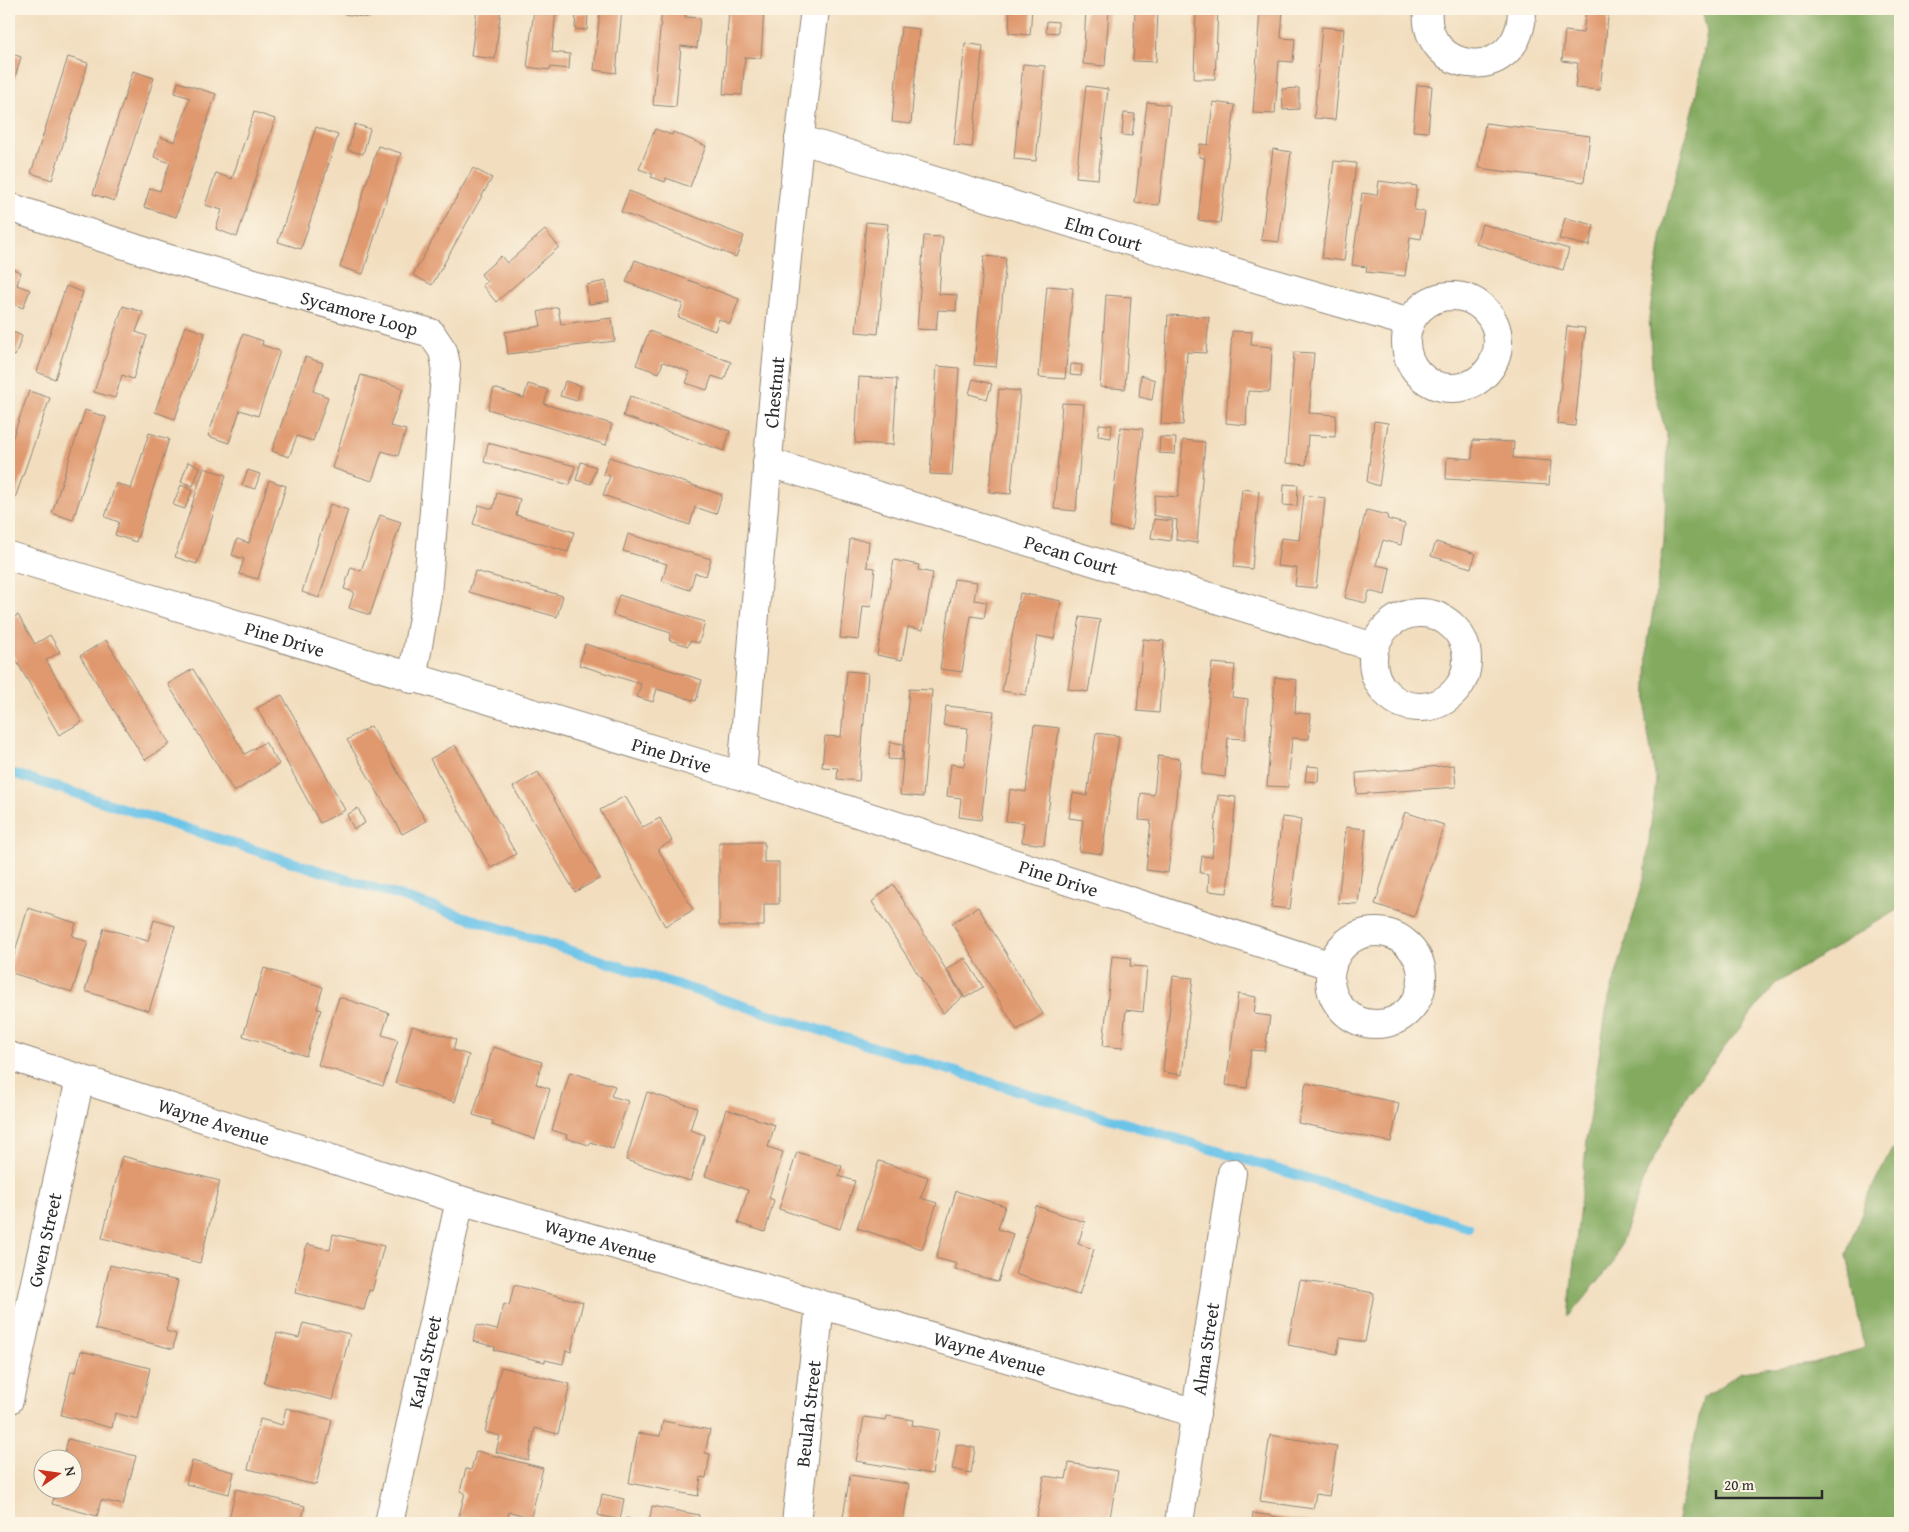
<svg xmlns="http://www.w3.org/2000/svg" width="1909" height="1532" viewBox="0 0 1909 1532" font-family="'Gentium Book Plus',serif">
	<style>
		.forest { fill: #84aa60; stroke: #586a46 }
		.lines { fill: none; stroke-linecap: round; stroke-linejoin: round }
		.stream { stroke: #6cc4e9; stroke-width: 10 }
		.building { fill: #e0996e }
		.minor-casing { stroke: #8e8475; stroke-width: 30 }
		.minor { stroke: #fff; stroke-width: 28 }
		.labels { text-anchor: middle; stroke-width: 4.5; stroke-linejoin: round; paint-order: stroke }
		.street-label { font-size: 19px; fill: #2b2b2b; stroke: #fcf5e5 }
	</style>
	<rect width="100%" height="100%" fill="#fcf5e5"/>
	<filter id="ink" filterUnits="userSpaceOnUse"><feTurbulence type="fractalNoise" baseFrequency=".02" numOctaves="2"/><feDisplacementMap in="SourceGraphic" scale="10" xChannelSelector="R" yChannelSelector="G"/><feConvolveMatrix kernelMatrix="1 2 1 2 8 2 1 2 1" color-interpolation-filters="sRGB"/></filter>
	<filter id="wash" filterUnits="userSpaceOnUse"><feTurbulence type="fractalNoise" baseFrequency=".0096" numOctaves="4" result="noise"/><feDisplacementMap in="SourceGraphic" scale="20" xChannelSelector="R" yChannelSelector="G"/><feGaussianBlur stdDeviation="1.12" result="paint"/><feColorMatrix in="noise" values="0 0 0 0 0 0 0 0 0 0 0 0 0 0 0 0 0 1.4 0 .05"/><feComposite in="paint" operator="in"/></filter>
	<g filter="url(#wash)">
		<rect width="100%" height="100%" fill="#f2debf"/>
		<path class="forest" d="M1702,9H1900V908L1775,984L1688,1093L1647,1171L1614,1262L1568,1317L1589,1120L1607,1006L1645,875L1656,781L1646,722L1648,641L1664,542L1668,441L1653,383L1649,317L1664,221L1694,107L1707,32Z
			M1900,1146V1523H1677L1703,1398L1741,1372L1813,1363L1864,1348L1847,1255L1866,1200L1891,1150Z"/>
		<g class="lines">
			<path class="stream" d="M9,772L867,1045L1468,1227"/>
		</g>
		<g id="blocks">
			<path class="building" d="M344,9H370L369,18L344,14Z
				M477,9H501L495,59L471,56Z
				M534,9H556L552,52L570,54L569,69L550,67V70L527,67Z
				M600,9H622L616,73L594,70Z
				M662,9H686L685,17L700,18L697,48L681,46L676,107L653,105Z
				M729,9H764L761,58L745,57L742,95L723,94Z
				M1010,9H1032L1030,35L1009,33Z
				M1086,9H1109L1105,66L1083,64Z
				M1135,9H1158L1156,62L1133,61Z
				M1196,9H1218L1215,79H1194Z
				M1260,9H1283L1281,38L1295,39L1293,62L1279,61L1275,114L1253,113Z
				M1586,9H1609L1600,90L1575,88L1578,63L1562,61L1565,31L1583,33Z
				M576,13L588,14L587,30L575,29Z
				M1047,21L1058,22V33L1046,32Z
				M901,27L919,29L911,124L892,122Z
				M1322,27L1344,29L1335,120L1314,118Z
				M965,43L983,46L972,147L954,145Z
				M9,53L21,57L9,98Z
				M68,57L88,63L52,180L31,173Z
				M1023,64L1045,66L1036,161L1014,159Z
				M133,71L154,78L114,201L93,194Z
				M178,82L216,94L176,217L144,207L150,188L160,191L170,163L154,157L160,137L175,142L190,98L175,93Z
				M1417,85L1432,86L1428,132L1413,131Z
				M1086,86L1108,89L1098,179L1076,177Z
				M1299,88V109L1283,110L1282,89Z
				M1147,102L1170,105L1159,205L1135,203Z
				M1213,102L1235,105L1220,223L1198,220L1205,158L1199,157L1200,144L1208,145Z
				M254,112L275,119L237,237L216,229L222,210L205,205L216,173L232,179Z
				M1124,113L1135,114L1132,136L1122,135Z
				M1485,123L1590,136L1584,182L1479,168Z
				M355,124L370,129L363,154L348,150Z
				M316,127L338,135L301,249L278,242Z
				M655,129L672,135L673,132L706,146L690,187L666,178L665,182L651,177L653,174L639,169Z
				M378,146L401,153L363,274L340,267Z
				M1273,149L1291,152L1279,242L1261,240Z
				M1334,161L1356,163L1344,261L1322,258Z
				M473,168L492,178L432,285L413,275Z
				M1379,181L1417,186L1414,210L1425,212L1421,239L1410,237L1405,276L1366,272L1367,267L1352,265L1362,193L1377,195Z
				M629,191L744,236L736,257L621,212Z
				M1565,218L1594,225L1589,246L1559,239Z
				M866,222L888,224L878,334L856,332Z
				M1482,224L1569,249L1563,270L1476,244Z
				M545,230L559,247L496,302L482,285L487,282L481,274L501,256L507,263Z
				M924,236L943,237L939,294L957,295L956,311L938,310L936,330L917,329Z
				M984,256L1006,258L996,367L974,365Z
				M635,260L739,299L730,324L719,319L715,331L678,317L683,304L626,282Z
				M9,268L21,272L17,285L30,290L23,308L11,303L9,310Z
				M606,281L609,301L589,304L586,285Z
				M66,286L83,292L55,379L37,372Z
				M1047,286L1073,288L1065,379L1039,377Z
				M1106,295L1131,297L1125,389L1100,387Z
				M123,306L143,312L136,332L147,336L133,379L122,375L115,398L94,392Z
				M558,307L561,324L612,318L615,341L508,354L505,332L541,326L538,312Z
				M1168,315L1209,317L1206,353L1187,352L1183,425L1161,424Z
				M185,326L205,333L175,419L155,412Z
				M1567,326L1585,328L1575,426L1557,424Z
				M9,330L22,336L15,356L9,354Z
				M649,331L731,362L724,380L712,376L707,390L686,383L690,372L663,362L659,373L636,365Z
				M1232,331L1252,332L1251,345L1272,347L1270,392L1248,391L1246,425L1226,423Z
				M243,334L263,341L262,345L280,351L258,416L240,410L229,443L208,436Z
				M1294,352L1314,353L1309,413L1336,415L1335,437L1308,435L1306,465L1286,463Z
				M305,357L323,363L313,391L328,397L313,441L297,436L289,457L272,451Z
				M1071,364L1082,365L1081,376L1070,375Z
				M937,366L959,368L952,475L930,474Z
				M361,375L403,388L390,426L406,430L398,456L382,451L372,481L332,468Z
				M1141,375L1155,380L1152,400L1139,397Z
				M859,377L897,379L893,445L855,443Z
				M973,379L992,384L987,399L969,394Z
				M565,381L581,386L577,401L560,396Z
				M528,384L548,390L544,404L612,424L606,445L488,409L494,388L524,398Z
				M999,389L1020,391L1011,494L989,492Z
				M29,391L50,398L14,501L9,499V448Z
				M630,396L730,431L724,451L623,416Z
				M1062,403L1084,404L1076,511L1054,509Z
				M85,410L106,417L73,520L52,513Z
				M1374,421L1388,423L1379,486L1367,482Z
				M1099,424L1112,425L1111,438L1098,436Z
				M1121,427L1143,429L1132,530L1110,527Z
				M149,433L169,439L136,542L115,535L119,522L105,517L116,483L131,489Z
				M1160,437L1176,438L1175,454L1159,453Z
				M1183,440L1205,442L1197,543L1176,540L1177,520L1153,515L1155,495L1178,497Z
				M1473,440L1514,442L1513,458L1551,461L1549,485L1446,479L1447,457L1472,459Z
				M488,443L575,466L570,485L484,462Z
				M609,457L722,495L716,514L695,507L690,525L603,495L610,476L603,474Z
				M188,462L200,467L193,486L181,482Z
				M581,462L596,467L591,484L576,480Z
				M204,468L226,475L197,564L175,557Z
				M248,470L260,474L255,489L242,485Z
				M269,480L286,486L258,579L239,574L244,559L232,555L237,539L249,543Z
				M1284,484L1298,485L1297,506L1283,505Z
				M181,485L192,490L185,509L173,505Z
				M1242,489L1259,491L1252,569L1234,567Z
				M497,493L520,499L516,515L574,532L568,552L473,524L479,505L493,509Z
				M1304,495L1325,498L1316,588L1295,586L1297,568L1277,566L1281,538L1299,540Z
				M330,504L348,510L319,598L302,592Z
				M1366,510L1388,515L1387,519L1405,524L1401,545L1383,540L1376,565L1390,568L1385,595L1369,591L1366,603L1345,598Z
				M380,515L401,522L370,615L349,608L354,592L344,589L351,567L361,571Z
				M1154,519L1173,521L1170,541L1151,538Z
				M628,534L711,559L706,576L695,573L690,590L662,581L667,564L623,551Z
				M850,539L869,541L867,567L875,568L871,607L863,606L859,640L840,638Z
				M1436,542L1476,554L1471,568L1431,556Z
				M894,560L919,565L918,570L933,573L923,630L908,627L902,660L877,655Z
				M475,571L563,596L557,617L469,592Z
				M954,579L977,582L974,600L987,602L984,618L971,616L962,672L940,669Z
				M1020,593L1061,601L1054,639L1037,636L1026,695L1002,691Z
				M619,595L705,622L699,643L690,641L688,646L669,640L671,633L613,615Z
				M18,615L35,644L50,635L60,652L46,660L82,722L59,735L9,648V620Z
				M1080,617L1100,620L1088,692L1068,689Z
				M1143,639L1164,641L1159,713L1137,711Z
				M106,640L170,744L145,760L80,656Z
				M585,644L702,680L696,701L657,689L653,702L637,697L641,684L579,665Z
				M1212,663L1235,665L1232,697L1248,699L1245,739L1228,738L1225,777L1202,774Z
				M193,669L245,754L265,742L279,764L234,792L168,684Z
				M847,671L868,673L859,781L837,779L838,768L822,767L825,736L841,737Z
				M1275,677L1297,680L1295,713L1311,714L1309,739L1292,738L1288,787L1267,786Z
				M909,689L932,690L923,797L900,795Z
				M282,695L345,810L320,823L257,708Z
				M946,706L994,711L981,820L959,817L961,798L947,796L951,764L964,766L968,728L943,725Z
				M1034,725L1059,728L1044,845L1022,842L1024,823L1006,821L1010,789L1026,792Z
				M371,726L426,821L402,834L347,740Z
				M1096,733L1119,736L1102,854L1079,851L1083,820L1069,818L1073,793L1087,796Z
				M890,742L903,744L902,760L888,759Z
				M455,745L516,854L491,868L430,759Z
				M1158,756L1180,759L1168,873L1146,870L1151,821L1139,820L1141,793L1154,795Z
				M1454,765L1456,787L1357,794L1356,773Z
				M1307,766L1319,767L1318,782L1305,781Z
				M538,772L600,878L575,892L513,787Z
				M1218,795L1236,797L1227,893L1208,891L1209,874L1200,873L1202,856L1212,857Z
				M625,796L643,827L660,818L672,841L658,849L693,910L665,926L600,810Z
				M358,808L365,823L354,829L347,815Z
				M1405,812L1444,825L1414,917L1375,904Z
				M1282,817L1301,819L1290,909L1271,907Z
				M1346,827L1366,829L1358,904L1338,903Z
				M719,842H764V862H779V904H764V926H719Z
				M893,884L963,997L943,1013L872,902Z
				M978,907L1043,1014L1017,1030L952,923Z
				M28,908L76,923L72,936L88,942L72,992L9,972Z
				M154,920L175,926L149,1011L85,991L104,928L148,941Z
				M1112,956L1131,958L1130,966L1147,967L1143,1012L1126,1010L1122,1048L1103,1046Z
				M965,958L983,987L965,998L947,969Z
				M264,968L323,987L317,1008L321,1010L306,1056L243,1036Z
				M1173,976L1193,978L1182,1075L1163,1072Z
				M1238,994L1256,997L1254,1014L1270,1016L1265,1051L1251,1050L1247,1088L1226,1085Z
				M339,997L389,1013L382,1035L398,1040L383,1086L318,1065Z
				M412,1026L456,1039L453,1050L469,1055L455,1102L395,1083Z
				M493,1047L542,1062L536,1084L550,1089L535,1139L492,1125L493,1121L473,1115Z
				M570,1072L615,1086L611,1096L628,1101L613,1149L590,1142L589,1145L566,1138L567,1135L552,1130Z
				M1306,1083L1399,1103L1391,1142L1298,1123Z
				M647,1092L697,1108L690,1130L705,1135L690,1181L626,1160Z
				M726,1109L775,1125L768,1147L783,1152L769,1198L774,1200L765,1232L738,1223L748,1190L705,1176Z
				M797,1152L842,1166L839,1176L855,1181L840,1229L779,1209Z
				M122,1156L220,1181L200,1263L102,1238Z
				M879,1161L928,1177L921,1198L937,1203L922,1249L857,1228Z
				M956,1191L1005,1206L998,1229L1013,1234L998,1282L955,1269L957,1264L936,1258Z
				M1036,1206L1085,1222L1078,1244L1094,1249L1079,1295L1015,1274Z
				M333,1234L384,1246L372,1291L369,1290L364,1310L295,1293L307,1244L330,1250Z
				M110,1265L178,1281L166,1331L176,1334L173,1349L95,1329Z
				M1300,1280L1374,1293L1365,1342L1340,1338L1337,1354L1288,1345Z
				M514,1285L583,1302L571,1352L566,1350L563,1364L545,1360V1362L494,1350L495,1347L473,1341L477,1325L497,1330L504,1304L509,1306Z
				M303,1323L350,1334L333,1400L264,1383L277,1333L299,1338Z
				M81,1351L150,1368L138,1419L115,1413L112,1428L61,1415L71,1371L76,1372Z
				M501,1367L570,1384L558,1434L535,1428L528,1460L496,1452L500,1436L485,1432Z
				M286,1408L332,1420L316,1485L248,1469L260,1419L282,1425Z
				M887,1416L913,1420L912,1425L939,1430L932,1474L856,1461L864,1417L886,1420Z
				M663,1421L710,1430L705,1453L710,1454L706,1478L701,1477L698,1496L629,1483L638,1433L660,1436Z
				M1270,1435L1337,1446L1329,1496L1316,1494L1313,1509L1260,1501Z
				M68,1439L136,1456L123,1505L101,1500L97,1516L52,1504L56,1490H72V1460H63Z
				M957,1444L975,1448L971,1473L952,1469Z
				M476,1451L543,1468L531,1517L509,1512L507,1523H488L459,1516L465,1493L460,1491L466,1469L471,1470Z
				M192,1461L234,1472L229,1494L186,1484Z
				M1069,1463L1118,1471L1109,1523H1036L1044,1476L1066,1479Z
				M850,1475L909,1484L903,1523H842Z
				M236,1489L305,1506L301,1523H228Z
				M602,1494L624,1499L620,1520L598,1515Z
				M652,1506L699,1515L698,1523H625L626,1518L649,1523Z
				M1253,1513L1309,1522L1308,1523H1252Z"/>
		</g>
	</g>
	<g filter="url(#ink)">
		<use href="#blocks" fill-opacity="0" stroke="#8e8475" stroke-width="1"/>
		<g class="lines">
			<defs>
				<g id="minor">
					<path d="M1428,9C1421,76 1522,87 1522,9"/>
					<path id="s1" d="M799,139L1152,248L1410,323"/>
					<path id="s2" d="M9,207L162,257L431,333L443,351L446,365L427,595L412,679"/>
					<circle cx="1452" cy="342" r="46"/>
					<path id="s3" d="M767,462L1374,647"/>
					<path id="s4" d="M9,556L742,776L1332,966"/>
					<circle cx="1420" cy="660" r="47"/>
					<path id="s5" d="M742,776C762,520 783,264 815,9"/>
					<circle cx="1376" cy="978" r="46"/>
					<path id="s6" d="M9,1056L460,1200L1196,1413"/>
					<path id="s7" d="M9,1400L80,1079"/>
					<path id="s8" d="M389,1523L460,1200"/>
					<path id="s9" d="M796,1523L820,1305"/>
					<path id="s10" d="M1179,1523L1232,1173"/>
				</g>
			</defs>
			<use href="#minor" class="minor-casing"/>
			<use href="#minor" class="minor"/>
		</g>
	</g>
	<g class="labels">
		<g class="street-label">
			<text dy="7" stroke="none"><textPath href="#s1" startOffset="319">Elm Court</textPath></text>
			<text dy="7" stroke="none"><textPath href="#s2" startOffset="366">Sycamore Loop</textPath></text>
			<text dy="7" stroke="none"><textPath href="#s5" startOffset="385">Chestnut</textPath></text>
			<text dy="7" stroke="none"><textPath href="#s3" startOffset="318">Pecan Court</textPath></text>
			<text dy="7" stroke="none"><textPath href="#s4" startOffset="288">Pine Drive</textPath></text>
			<text dy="7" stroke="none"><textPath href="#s4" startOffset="692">Pine Drive</textPath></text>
			<text dy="7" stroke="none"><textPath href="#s4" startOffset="1098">Pine Drive</textPath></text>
			<text dy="7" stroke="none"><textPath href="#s6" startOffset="215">Wayne Avenue</textPath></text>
			<text dy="7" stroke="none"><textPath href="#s7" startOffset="164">Gwen Street</textPath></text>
			<text dy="7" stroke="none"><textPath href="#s6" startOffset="620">Wayne Avenue</textPath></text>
			<text dy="7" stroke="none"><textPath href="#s10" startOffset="176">Alma Street</textPath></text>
			<text dy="7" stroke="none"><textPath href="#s6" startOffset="1025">Wayne Avenue</textPath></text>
			<text dy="7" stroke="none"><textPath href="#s8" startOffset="165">Karla Street</textPath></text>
			<text dy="7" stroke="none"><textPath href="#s9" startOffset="110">Beulah Street</textPath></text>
		</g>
	</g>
	<rect width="1909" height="1532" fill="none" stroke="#fcf5e5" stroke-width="30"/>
	<g transform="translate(58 1474) rotate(77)"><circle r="24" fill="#fcf5e5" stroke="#a8a49b"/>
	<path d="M0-4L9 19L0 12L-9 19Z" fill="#c8321e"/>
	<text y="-8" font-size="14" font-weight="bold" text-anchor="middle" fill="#2b2b2b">N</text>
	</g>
	<path d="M1716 1490v8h106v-8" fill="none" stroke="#2b2b2b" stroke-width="2.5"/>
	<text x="1724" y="1490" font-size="15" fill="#2b2b2b" stroke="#fcf5e5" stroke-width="4" paint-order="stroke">20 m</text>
</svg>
